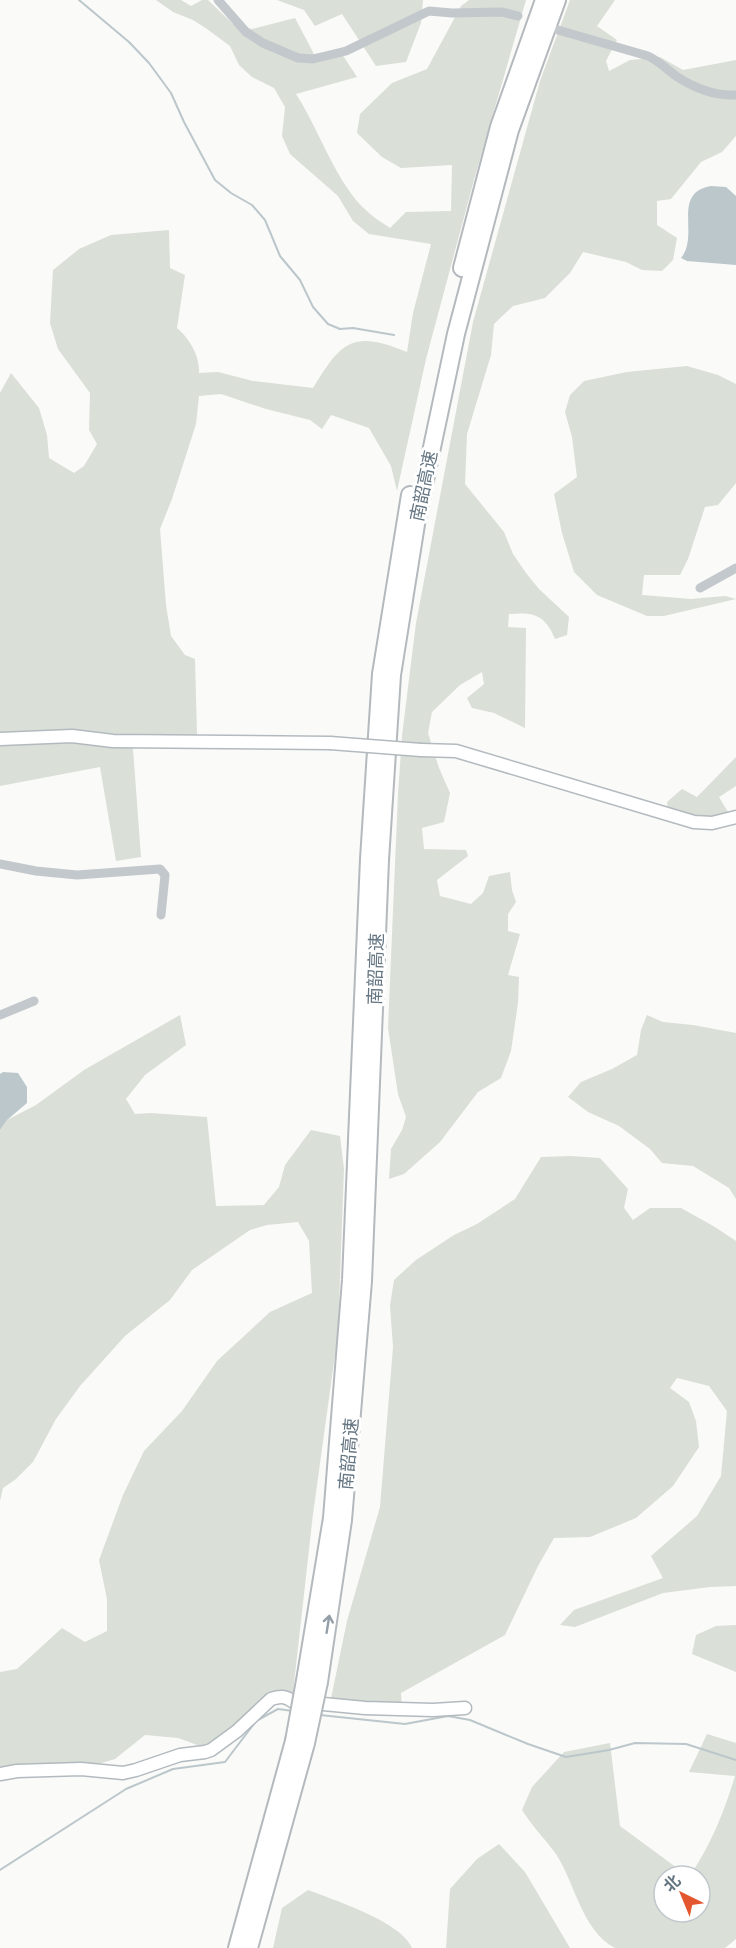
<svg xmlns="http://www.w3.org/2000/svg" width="736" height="1948" viewBox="0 0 736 1948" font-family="Figtree,'Noto Sans SC',sans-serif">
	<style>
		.green { fill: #dadfd7 }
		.water { fill: #bbc7cb }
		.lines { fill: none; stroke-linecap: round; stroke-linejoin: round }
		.stream { stroke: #bbc7cb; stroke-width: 2 }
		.secondary-casing { stroke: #b3babf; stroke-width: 15 }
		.highway-casing { stroke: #b4b9bd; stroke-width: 20 }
		.street { stroke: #c3c8cc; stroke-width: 9 }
		.secondary { stroke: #fff; stroke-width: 12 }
		.highway { stroke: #fff; stroke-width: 16 }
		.secondary-bridge-casing { stroke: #b3babf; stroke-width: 15; stroke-linecap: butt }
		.highway-bridge-casing { stroke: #b4b9bd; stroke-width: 20; stroke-linecap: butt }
		.secondary-bridge { stroke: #fff; stroke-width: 12 }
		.highway-bridge { stroke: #fff; stroke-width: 16 }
		.oneway { stroke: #939fa8 }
		.labels { text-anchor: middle; stroke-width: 6; stroke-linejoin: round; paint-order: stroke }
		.street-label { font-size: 18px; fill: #657683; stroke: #fff }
	</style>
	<rect width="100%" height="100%" fill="#fafaf8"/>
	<path class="green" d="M156,0H181L191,6L202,0H208L233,24L252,29L295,18L314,54L340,51L357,77L296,94C319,129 337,186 368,212C374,218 383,223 390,228L406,212L451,211L452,165L401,168L382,157L357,133L360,114L392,83L427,69L461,6L469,0H526L474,180L426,359L397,491L391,466L369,428L331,415L322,429L310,420L266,409L221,394L199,396L196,424L172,499L160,529L166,605L171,636L185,655L195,659L197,736L132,735L141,857L116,861L100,767L0,786V393L11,373L39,408L47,435L49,458L74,473L84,466L97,444L89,430L90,393L58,349L50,323L53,270L79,249L111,235L169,230L170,268L185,275L177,328C189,338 200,356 199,373L218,372L253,381L313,388C341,342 352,329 407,352L413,313L431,244L369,234L353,221L338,196L290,154L282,136L285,107L274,88L252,77L239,65L230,46L207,29L193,20L173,12Z
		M277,0H423L421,23L406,62L376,66L342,14L315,26L304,10Z
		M570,0H615L597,26L617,40L606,61L609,71L630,60L660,57L683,70L736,60V136L722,152L701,162L671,199L657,201V225L677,238L673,260L662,271L642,270L626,262L583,252L570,273L545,298L513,306L494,324L491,355L467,434L465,484L504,532L513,554L526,573L539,589L569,617L567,635L555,639C545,614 533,612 509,614L508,627L526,628L525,728L494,713L472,708L467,698L484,684L482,672L460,685L432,712L428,733L439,768L450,793L444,822L422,828L424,849L466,850L468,856L437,880L440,896L471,904L483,893L489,876L510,872L512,890L516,902L508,914V931L520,934L508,975L519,977L518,1003L511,1051L501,1078L478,1092L440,1142L404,1174L389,1179L391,1149L402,1130L406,1117L398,1094L388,1028L398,794L402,736L416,623L473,322L540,81Z
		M687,366L718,375L736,384V483L718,505L705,507L688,559L680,575H644L642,595L691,599L725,596L736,599L664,616H647L597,595L574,572L562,533L554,494L577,477L572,437L565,412L570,395L584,381L627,372Z
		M736,757V786L719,797L728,812L710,818L668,809L667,802L682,789L697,797Z
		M180,1015L186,1045L145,1075L126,1099L135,1114L151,1113L207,1117L216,1206L264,1205L279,1187L285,1165L311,1130L340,1136L344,1169L338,1333L313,1514L292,1701L278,1696L211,1750L178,1738L145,1735L115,1759L81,1769L0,1774V1672L17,1669L62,1628L85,1642L107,1631V1599L99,1560L123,1495L144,1451L182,1411L217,1361L270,1312L312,1293L309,1241L298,1222L267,1225L250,1230L192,1270L170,1300L125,1336L80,1386L56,1419L33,1462L16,1479L3,1488L0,1501V1130L7,1120L36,1105L84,1070Z
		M647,1015L663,1022L693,1025L736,1033V1199L729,1188L693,1166L662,1163L650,1149L619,1126L588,1112L568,1097L581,1082L612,1069L637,1055L641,1030Z
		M571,1156L600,1158L628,1189L624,1208L633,1220L650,1208H681L715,1227L736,1241V1586L710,1587L663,1593L575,1627L560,1625L574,1610L663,1578L651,1556L697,1516L721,1476L727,1411L709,1386L677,1378L670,1388L689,1402L696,1421L699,1447L673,1486L636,1518L590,1537L554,1538L538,1566L505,1635L401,1693L402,1709L330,1703L347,1621L380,1507L393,1347L390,1306L394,1280L416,1260L454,1235L477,1224L515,1199L541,1157Z
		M736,1625V1672L692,1654L696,1635L716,1626Z
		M707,1734L736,1743V1939L725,1948H615C582,1931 575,1883 556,1854C545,1839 532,1826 522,1810L532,1787L564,1752L610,1743L620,1826L688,1876H664V1912H700V1876H690C712,1842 723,1815 735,1776L689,1772Z
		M499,1844L525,1872L570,1948H446L450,1889L477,1859Z
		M308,1890C334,1900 402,1922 412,1948H273L282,1908Z"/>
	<path class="water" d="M711,186L726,187L736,196V265L687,261L681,258C700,235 671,193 711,186Z
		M3,1072L18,1073L27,1087V1103L7,1120L0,1130V1074Z"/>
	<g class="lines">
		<path class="stream" d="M79,0L129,42L149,63L171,93L184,122L215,180L231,193L252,205L265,220L280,256L300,280L313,307L328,324L340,329L353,328L394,335
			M320,1715L405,1724L448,1716L470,1720L528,1744L566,1757L609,1750L635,1743L686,1744L736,1760
			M0,1870L126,1789L173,1769L225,1762L256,1721L278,1709L293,1711"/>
		<defs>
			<path id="secondary" d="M0,739L72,736L113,741L330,743
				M421,750L456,751L694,822L712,823L736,817
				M0,1774L17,1771L81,1769L123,1773L136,1770L180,1755L205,1752L211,1750L237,1731L271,1699C280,1696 285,1696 292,1701L365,1708L433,1710L465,1708"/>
			<path id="highway" d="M462,268L499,127L544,0
				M306,1675L332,1518L351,1280L369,859L381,674L410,495
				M319,1682L343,1520L363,1281L380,860L392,675L417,518L456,334L510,130L557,0
				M237,1948L294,1741
				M249,1948L306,1743"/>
		</defs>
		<use href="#secondary" class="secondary-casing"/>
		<use href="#highway" class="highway-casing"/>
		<path class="street" d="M218,0L246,32L263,43L298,58L313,59L346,51L429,11L452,13L502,12L518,16
			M558,30L648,56C659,61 666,69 676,76C694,88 714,96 736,95
			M700,588L736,568
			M0,864L36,871L77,875L160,869L165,875L161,915
			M0,1015L34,1001"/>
		<use href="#secondary" class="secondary"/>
		<use href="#highway" class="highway"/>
		<defs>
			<path id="secondary-bridge" d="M330,743L421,750"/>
			<path id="highway-bridge" d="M294,1741L306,1675
				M306,1743L319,1682"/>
		</defs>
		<use href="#secondary-bridge" class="secondary-bridge-casing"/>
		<use href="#highway-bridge" class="highway-bridge-casing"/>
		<use href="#secondary-bridge" class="secondary-bridge"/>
		<use href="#highway-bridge" class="highway-bridge"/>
	</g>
	<defs><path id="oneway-shaft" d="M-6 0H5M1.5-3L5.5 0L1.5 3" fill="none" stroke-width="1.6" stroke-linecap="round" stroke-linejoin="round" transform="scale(1.5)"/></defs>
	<use class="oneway" href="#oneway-shaft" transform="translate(328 1624) rotate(-81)"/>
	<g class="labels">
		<g class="street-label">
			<text transform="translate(424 486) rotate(-78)" y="6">南韶高速</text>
			<text transform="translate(376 969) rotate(-88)" y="6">南韶高速</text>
			<text transform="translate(349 1454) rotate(-85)" y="6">南韶高速</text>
		</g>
	</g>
	<g transform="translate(682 1894) rotate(317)"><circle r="28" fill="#ffffff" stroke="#c1c8cd" stroke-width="1.5"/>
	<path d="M0-4.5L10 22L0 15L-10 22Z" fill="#e4572e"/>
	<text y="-9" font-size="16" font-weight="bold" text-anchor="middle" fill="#657683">北</text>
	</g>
</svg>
